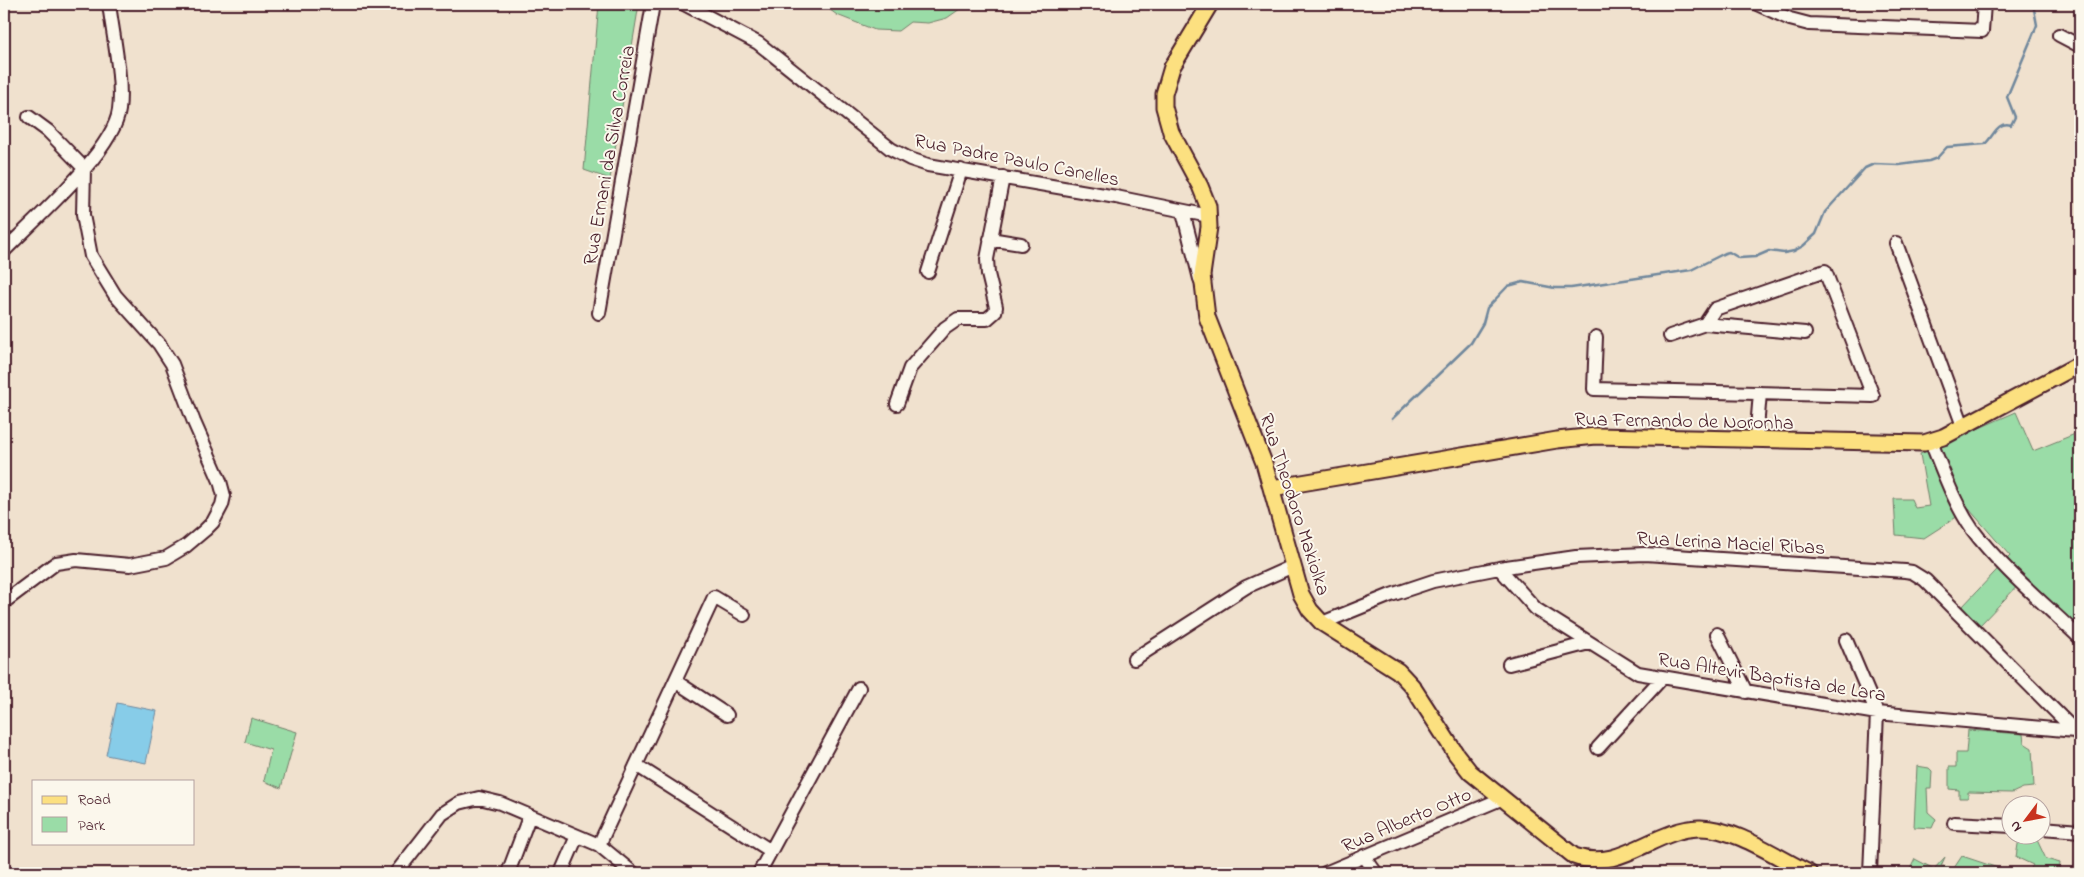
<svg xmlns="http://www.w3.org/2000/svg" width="2084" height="877" viewBox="0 0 2084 877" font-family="'Indie Flower',sans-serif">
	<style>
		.green { fill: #9adca7; stroke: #727e69 }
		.water { fill: #87cce8; stroke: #6f879c }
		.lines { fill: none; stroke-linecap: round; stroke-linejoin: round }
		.stream { stroke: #6f879c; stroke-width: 2.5 }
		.minor-casing { stroke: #4a1f2b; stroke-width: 16 }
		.major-casing { stroke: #4a1f2b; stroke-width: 19 }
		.minor { stroke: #fbf7ec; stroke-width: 12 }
		.major { stroke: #fce080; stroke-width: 15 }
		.labels { text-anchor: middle; stroke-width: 4; stroke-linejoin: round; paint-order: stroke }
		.street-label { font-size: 20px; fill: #4a1f2b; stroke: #fbf7ec }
	</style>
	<rect width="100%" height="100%" fill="#f0e1ce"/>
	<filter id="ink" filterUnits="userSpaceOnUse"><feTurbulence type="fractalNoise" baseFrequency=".02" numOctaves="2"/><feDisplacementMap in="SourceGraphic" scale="10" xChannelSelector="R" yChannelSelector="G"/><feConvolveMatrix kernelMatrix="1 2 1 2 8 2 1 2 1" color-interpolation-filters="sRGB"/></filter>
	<g filter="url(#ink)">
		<path class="green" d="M599,4H639L610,179L584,170Z
			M822,4H967L947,18L928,23L910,22L898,31L875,30L837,15Z
			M2016,412L2033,451L2080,432V632L2025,578L1980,625L1962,607L2010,556L1969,509L1924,538L1896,535L1894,499H1911L1915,508L1929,506L1920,454Z
			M251,718L297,732L281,788L264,781L271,750L245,742Z
			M1968,730L2023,734L2024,743L2032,748L2034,787L2023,788L2012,793L1968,792V798H1959V790L1949,789V767H1956V753H1966Z
			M1917,766L1929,768L1932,771L1931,788H1927L1928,812L1936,819L1932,828L1914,827Z
			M2019,838L2037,840L2046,859L2060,863L2059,873H2028L2033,865L2016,857Z
			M1962,856L2001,869H2010L2009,873H1908L1915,859L1934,869L1945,857L1941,866L1954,868Z"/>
		<path class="water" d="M117,703L157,711L146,763L106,755Z"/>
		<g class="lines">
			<path class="stream" d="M1392,419L1471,343L1483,323L1487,308L1508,286L1523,282L1555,288H1571L1691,270L1725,253L1729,252L1739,258L1755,257L1769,251L1784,253L1794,251L1803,246L1816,234L1825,212L1865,168L1874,164L1899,165L1929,161L1937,158L1947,147L1985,144C1994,136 1997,121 2011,125L2015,117L2007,97L2037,25L2033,4"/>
			<defs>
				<path id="minor" d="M684,4L758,43L891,149L910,159L928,165L1116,197L1209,216
					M1757,4L1790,19L1809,24L1982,31L1984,4
					M2059,35L2080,46
					M29,117L48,131L84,168
					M1183,212L1200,279
					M990,239L1021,244
					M1896,243L1963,426
					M4,251C33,221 114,151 119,110C123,81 113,35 109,4
					M928,272L961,170
					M599,313L653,4
					M1670,336L1705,324L1805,333
					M1596,337L1594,389L1873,396L1825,271L1715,309L1705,324
					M897,404L910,368L945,328L958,319H987L995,312L996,307L988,274L987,259L1003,177
					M1756,440L1760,393
					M1931,442C1943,471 1954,503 1972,529C2000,567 2046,605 2080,638
					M1499,568L1536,609L1638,673L1877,713L2075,731L2077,729
					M4,602L56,563L76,560L130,565L166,558L186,546L205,530L213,522L222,505L224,496L220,481L194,422L172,364L159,344L115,295L91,256L83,215L84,168
					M1322,623L1391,595L1433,581L1499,568L1576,557L1645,554L1905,571L1912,572L1925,580L2080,736
					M1717,634L1746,692
					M1846,640L1877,713L1870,873
					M1134,659L1246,587L1293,566
					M1509,664L1589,643
					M675,681L727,715
					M1598,748L1662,678
					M636,765L771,851
					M1954,823L2012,826
					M2042,828L2080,831
					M599,845L714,597L744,615
					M1364,856L1376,873
					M396,873L442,814L459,803L479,798L500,803L599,845L633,873
					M508,873L529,817
					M561,873L577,836
					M759,873L859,688
					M1325,873L1501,799"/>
				<path id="major" d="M1210,4L1172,67L1164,94V107L1171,132L1200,186L1208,206L1209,227L1202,275L1207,317L1264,463L1301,594L1310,610L1322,623L1398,671L1412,686L1456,754L1470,772L1574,856C1620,873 1654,829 1699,828C1734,827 1778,858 1809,873
					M1272,488L1557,440L1596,436L1924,443L1943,437L2080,364"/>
			</defs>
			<use href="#minor" class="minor-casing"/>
			<use href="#major" class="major-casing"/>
			<use href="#minor" class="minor"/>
			<use href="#major" class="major"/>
		</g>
	</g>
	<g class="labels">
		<g class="street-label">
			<text transform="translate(608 155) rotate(-80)" y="7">Rua Ernani da Silva Correia</text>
			<text transform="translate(1017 159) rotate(11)" y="7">Rua Padre Paulo Canelles</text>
			<text transform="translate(1684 420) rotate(1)" y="7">Rua Fernando de Noronha</text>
			<text transform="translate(1296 504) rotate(72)" y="7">Rua Theodoro Makiolka</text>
			<text transform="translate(1731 542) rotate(3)" y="7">Rua Lerina Maciel Ribas</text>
			<text transform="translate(1772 676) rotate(9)" y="7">Rua Altevir Baptista de Lara</text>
			<text transform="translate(1406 819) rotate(-23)" y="7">Rua Alberto Otto</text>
		</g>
	</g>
	<rect width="2084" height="877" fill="none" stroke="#fbf7ec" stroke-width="20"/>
	<rect x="10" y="10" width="2064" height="857" fill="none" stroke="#4a1f2b" stroke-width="2" filter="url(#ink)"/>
	<rect x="32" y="780" width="162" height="65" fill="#fbf7ec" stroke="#b4a19f"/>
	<rect x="42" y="796" width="25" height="8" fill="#fce080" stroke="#b4a19f"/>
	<text x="78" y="804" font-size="15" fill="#4a1f2b">Road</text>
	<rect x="42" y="817" width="25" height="15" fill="#9adca7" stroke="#b4a19f"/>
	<text x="78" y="830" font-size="15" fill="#4a1f2b">Park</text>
	<g transform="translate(2026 820) rotate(238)"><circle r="24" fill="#fbf7ec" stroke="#b4a19f"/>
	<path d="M0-4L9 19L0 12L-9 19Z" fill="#c8321e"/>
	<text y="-8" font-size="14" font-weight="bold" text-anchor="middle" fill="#4a1f2b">N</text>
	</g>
</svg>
